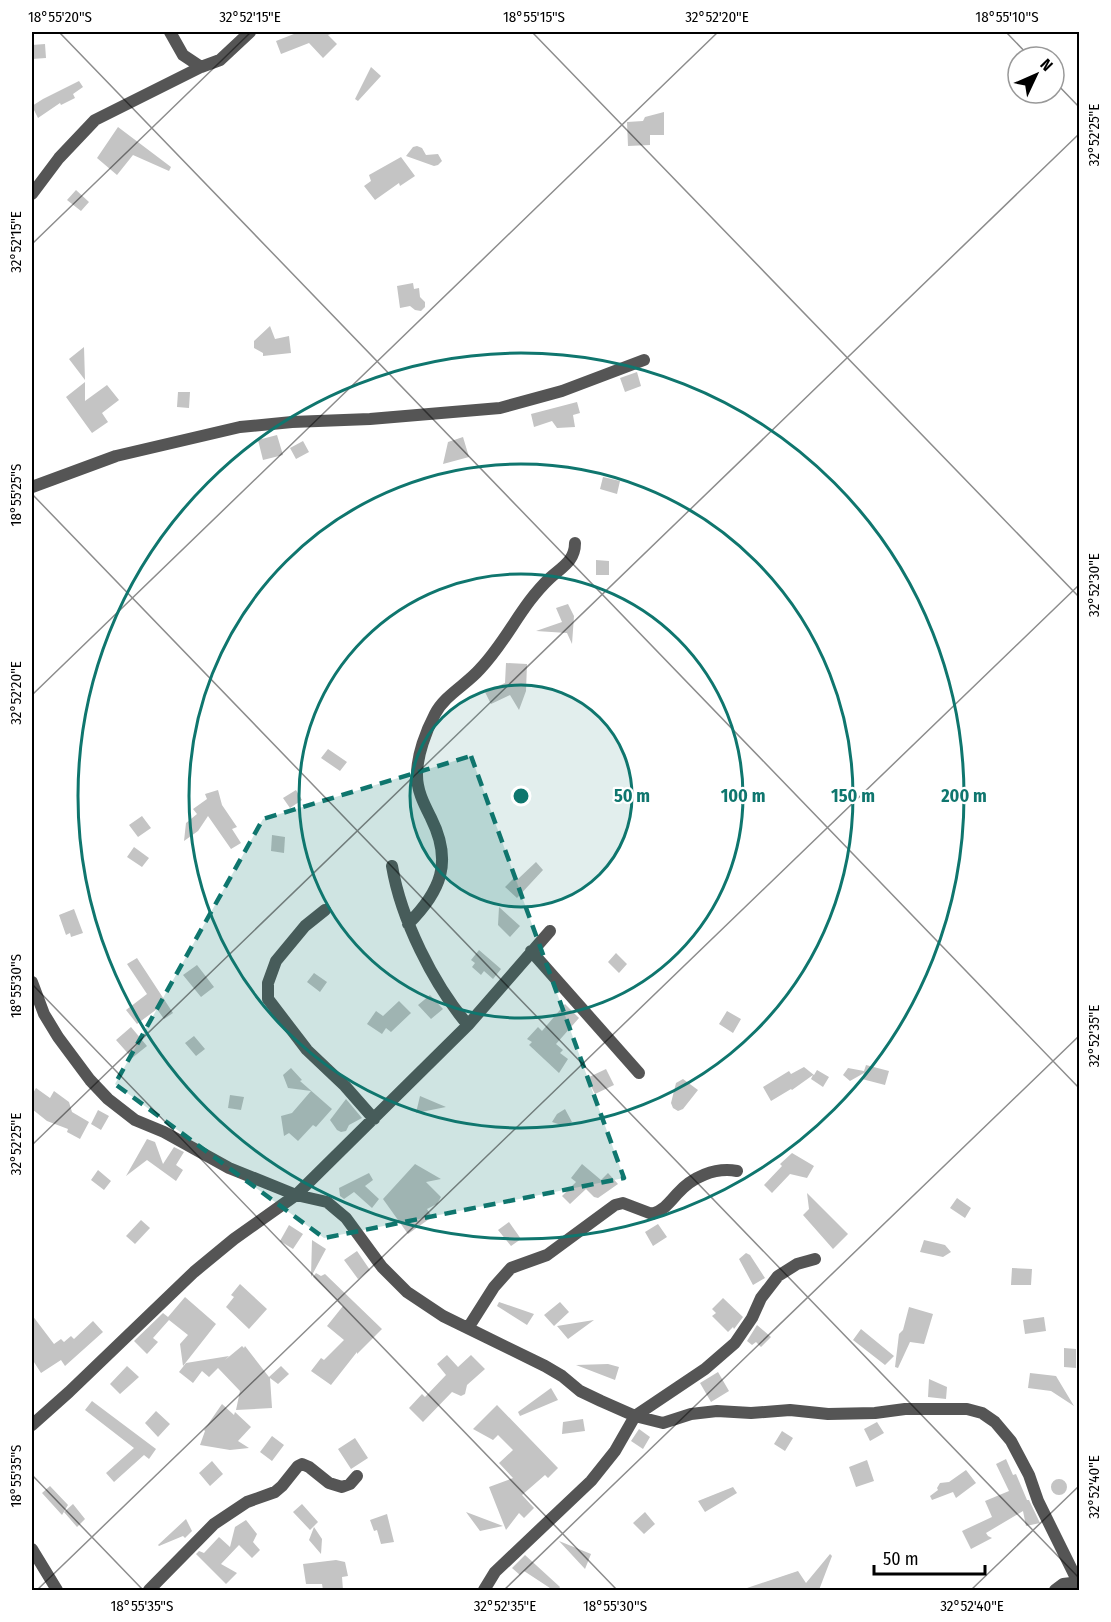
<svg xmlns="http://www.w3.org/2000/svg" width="1111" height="1622" viewBox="0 0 1111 1622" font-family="'Fira Sans Condensed',sans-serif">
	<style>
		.building { fill: #c4c4c4 }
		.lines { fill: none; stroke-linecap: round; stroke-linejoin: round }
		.minor { stroke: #555; stroke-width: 12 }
		.tertiary { stroke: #555; stroke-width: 12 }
		.marked { fill: #0f766e; fill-opacity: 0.2; stroke: #0f766e; stroke-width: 4.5; stroke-dasharray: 12 8; stroke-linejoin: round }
		.ticks { fill: none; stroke: #000; stroke-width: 1.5; stroke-opacity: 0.45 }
		.ring { fill: none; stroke: #0f766e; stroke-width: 3 }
		.centre { fill: #0f766e; stroke: #fff; stroke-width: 3 }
		.ring-label { font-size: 18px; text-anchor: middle; font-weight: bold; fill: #0f766e; stroke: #fff; stroke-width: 4.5; stroke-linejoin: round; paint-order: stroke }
		.neatline { fill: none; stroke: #000; stroke-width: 2 }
		.ticks-label { font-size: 15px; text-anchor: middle; fill: #000 }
	</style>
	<rect width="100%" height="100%" fill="#fff"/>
	<path class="building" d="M299,32H336L328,35L337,44L323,58L309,43L281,54L276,41Z
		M45,44L46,58L32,59V45Z
		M371,67L381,76L358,101L355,99Z
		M79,81L83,87L73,94L75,98L61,105L60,103L38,118L32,106L43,99Z
		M664,112V135H650V145L628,146L627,122L643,121L645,117Z
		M118,127L171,167L169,171L133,155L117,175L97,158Z
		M417,146L422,148L426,155L438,154L442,161L438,165L434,166L406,156L413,147Z
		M401,157L415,176L400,186L399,183L375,200L364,186L371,181L369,175Z
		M76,190L89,202L81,211L67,200Z
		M413,283L414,289L419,288L420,297L425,302V307L421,311L415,310L410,306L400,308L397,286Z
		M270,326L275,339L289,336L291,353L263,356V353L254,348V341Z
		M84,347L85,380L69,359Z
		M637,372L641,386L625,392L620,378Z
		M85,382V401L107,385L119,400L102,413L108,422L92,433L66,397Z
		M178,392H190L189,408L177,407Z
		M577,402L580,413L573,415L575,427L557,428L552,421L534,427L531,414Z
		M277,435L283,455L263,460L258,440Z
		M463,437L469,457L443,464L448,442Z
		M303,441L309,452L296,459L290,448Z
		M603,477L620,481L617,494L600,489Z
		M596,560L609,561V575H596Z
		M568,604L574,616L572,644L567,633L536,631L562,622L556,608Z
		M506,663L527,664L526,691L519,710L510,695L491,704L485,692L505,683Z
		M328,749L347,762L340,771L321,758Z
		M218,790L222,805L237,827L232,829L241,843L231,849L208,816L198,831L184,841L186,823L197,814L193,809L207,799L205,794Z
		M296,790L302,800L290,808L283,798Z
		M142,816L151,828L138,837L129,825Z
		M272,835L285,837L284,853L271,851Z
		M134,847L149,858L142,867L127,857Z
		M536,862L543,870L517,898L505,887L516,876L518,879Z
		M499,907L520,926L510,937L498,925Z
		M74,909L83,933L71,937L70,933L66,935L59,915Z
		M479,950L501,969L493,979L484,971L481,975L472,967L475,963L471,960Z
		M616,953L627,964L619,973L608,962Z
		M137,958L173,1013L164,1019L157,1009L137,1024L126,1010L147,994L127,964Z
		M197,965L214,987L201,997L183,975Z
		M314,973L327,982L320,992L307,982Z
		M430,995L443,1009L431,1019L418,1005Z
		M399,1001L411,1013L391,1032L386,1028L382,1034L367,1024L376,1011L383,1016Z
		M565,1004L579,1018L556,1044L563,1050L560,1053L568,1059L559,1073L529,1045L532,1042L527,1039L538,1027L542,1031Z
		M727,1011L741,1019L733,1033L719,1024Z
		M131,1027L147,1046L132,1058L116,1040Z
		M194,1036L205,1049L196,1056L185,1043Z
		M866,1065L889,1071L885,1085L862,1079L864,1073L850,1081L843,1075L848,1068L864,1071Z
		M804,1067L814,1075L817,1070L829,1077L823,1087L811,1079L813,1075L792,1090L791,1089L771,1101L763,1087L789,1071L791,1074Z
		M291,1068L302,1080L300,1081L332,1109L316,1127L313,1125L298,1141L289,1133L284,1136L281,1116L292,1113L311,1091L288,1088L283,1075Z
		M606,1069L614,1085L595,1094L587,1078Z
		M683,1079L698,1090L683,1109L678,1111L673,1108L671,1103L676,1083Z
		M36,1088L50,1098L54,1091L69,1102L72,1112L89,1122L80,1139L67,1132L68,1129L47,1121L32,1109V1095Z
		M230,1095L244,1097L241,1110L228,1108Z
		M420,1096L446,1107L416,1113Z
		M346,1099L362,1118L349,1125L346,1131L341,1132L337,1130L330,1120Z
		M565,1109L572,1122L564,1126L552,1122L557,1114Z
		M98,1110L109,1116L101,1130L91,1124Z
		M147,1139L155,1142L163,1164L174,1147L184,1152L176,1165L183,1170L176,1181L147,1160L126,1176Z
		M792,1153L814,1166L807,1178L790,1174L772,1193L764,1185L782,1166L780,1164Z
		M415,1164L441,1179L426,1182L441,1197L437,1204L427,1209L432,1217L408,1234L383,1199Z
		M582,1164L601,1180L608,1173L618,1184L598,1198L594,1197L586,1189L570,1204L562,1196L576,1182L571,1178Z
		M98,1170L111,1181L104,1190L91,1180Z
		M369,1173L373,1180L365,1186L379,1199L372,1208L354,1192L344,1199L340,1196L339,1188Z
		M807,1193L848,1234L833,1249L803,1215L809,1209Z
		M957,1198L971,1208L965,1218L950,1208Z
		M141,1220L150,1228L135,1244L126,1236Z
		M509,1222L521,1239L511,1246L498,1230Z
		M658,1224L667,1237L653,1246L645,1232Z
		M289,1225L303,1234L293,1249L280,1241Z
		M312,1240L326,1249L311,1277Z
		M924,1240L945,1245L951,1252L943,1257L920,1252Z
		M357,1251L370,1270L358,1279L344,1260Z
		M746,1253L750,1255L765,1278L753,1285L739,1259Z
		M1012,1268L1032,1269L1031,1285H1011Z
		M316,1273L321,1276L325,1274L382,1329L357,1354V1352L331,1385L311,1371L321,1358L324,1360L344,1340L327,1326L343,1306L313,1277Z
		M240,1284L267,1309L249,1329L226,1307L234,1297L231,1295Z
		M185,1297L216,1324L183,1366L180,1344L188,1335L169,1320L153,1338L158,1342L147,1354L134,1341L163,1313L168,1317Z
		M723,1298L743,1317L734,1329L733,1327L728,1332L712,1316L716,1313L712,1309Z
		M499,1302L534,1314L527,1325L497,1306Z
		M560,1302L569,1312L554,1326L544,1315Z
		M909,1307L933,1314L924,1344L910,1342L898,1368L895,1367L899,1334L903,1330Z
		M32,1315L54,1344L61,1339L64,1342L71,1336L74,1339L93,1321L103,1332L65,1366L61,1360L41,1373L32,1359Z
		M1044,1317L1046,1331L1025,1334L1023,1320Z
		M594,1320L568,1339L557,1326Z
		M757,1325L771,1337L761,1347L756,1342L752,1345L747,1341Z
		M861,1329L894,1356L885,1365L853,1340Z
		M242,1346L244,1348L245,1346L269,1377L281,1366L289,1374L278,1384L270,1378L272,1408L236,1410L240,1391L218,1368L209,1377L202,1371L193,1383L179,1372L186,1363L229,1356L225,1360Z
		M1064,1348L1076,1349V1368L1064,1367Z
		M447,1355L458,1367L471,1355L485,1369L467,1385L465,1394L461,1396L452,1392L423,1422L409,1408L422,1394L425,1397L446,1375L437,1364Z
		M608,1364L619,1367L615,1380L576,1365Z
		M127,1366L139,1377L120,1394L110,1384Z
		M718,1372L729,1391L711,1402L700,1383Z
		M1030,1373L1056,1376L1074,1406L1051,1391L1028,1388Z
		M929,1379L947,1387L946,1399L928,1397Z
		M551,1388L558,1400L520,1416L518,1412Z
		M92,1401L156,1449L149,1459L144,1455L114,1482L106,1473L134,1448L85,1410Z
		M222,1404L234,1415L235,1412L251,1427L238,1441L249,1448L230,1450L200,1445L205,1431L204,1430Z
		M497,1405L558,1468L548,1478L545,1475L522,1495L534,1508L524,1518L519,1513L506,1530L489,1487L513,1478L499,1463L513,1450L498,1435L493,1440L473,1429Z
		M156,1411L170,1424L158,1437L145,1423Z
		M583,1419L585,1431L562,1434L563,1422Z
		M877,1422L884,1433L870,1441L864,1429Z
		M639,1429L650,1437L643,1449L631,1441Z
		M782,1431L793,1438L785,1451L774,1444Z
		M272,1436L284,1445L272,1461L260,1452Z
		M355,1438L368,1458L351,1469L338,1449Z
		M1006,1459L1013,1475L1016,1474L1027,1500H1029L1040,1523L1026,1526L1023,1511L986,1533L988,1536L992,1538L971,1549L962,1531L992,1517L985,1501L1009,1491L996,1464Z
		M867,1460L874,1481L856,1487L849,1467Z
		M212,1461L223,1474L210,1486L199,1473Z
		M966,1470L976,1483L956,1498L953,1492L932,1500L930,1496L938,1490L937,1488L940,1483L949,1482Z
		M1051 1487a8 8 0 1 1 16 0a8 8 0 1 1-16 0Z
		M50,1486L68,1505L62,1515L42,1493Z
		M733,1487L737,1493L705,1512L698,1501Z
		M73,1504L85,1519L77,1527L64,1512Z
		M302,1504L318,1522L310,1530L293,1512Z
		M466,1512L503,1526L480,1531Z
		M645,1512L655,1524L644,1534L633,1523Z
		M387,1514L394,1542L381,1544L377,1530L374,1531L370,1520Z
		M186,1519L192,1531L185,1538L183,1536L159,1546L158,1545Z
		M246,1520L257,1534L253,1542L260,1550L252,1558L239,1545L221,1564L237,1573L226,1584L196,1554L199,1551L204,1553L219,1537L230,1547L235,1527Z
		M314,1527L322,1539L321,1554L309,1540Z
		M559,1541L591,1554L585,1569Z
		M830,1554L832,1556L819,1590H747V1588L798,1571L806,1583Z
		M525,1555L560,1587L558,1590H553L524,1571L520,1575L512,1568Z
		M336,1560L345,1562L348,1576L342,1577L343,1590H323L322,1584H306L303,1564Z"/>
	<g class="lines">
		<path class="minor" d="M170,32L183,55L201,67
			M32,194L59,158L95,120L201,67L220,60L250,32
			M32,487L116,456L240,427L292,422L370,419L500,408L562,391L644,360
			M392,866C401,919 433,984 468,1025
			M325,910L305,926L276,961L268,983V999L307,1050L345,1086L374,1119
			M408,924C441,891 453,862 431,818C424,804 417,791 417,775C417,755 426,731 435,714C445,695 466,685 480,669C507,641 521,605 550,578C562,567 575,561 575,543
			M531,951L639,1073
			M32,982L44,1014L58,1037L90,1080L108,1099L135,1120L164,1132L229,1168L296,1195L327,1202L346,1218L382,1267L407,1292L443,1316L545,1366L562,1376L580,1391L601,1401L635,1416L663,1423L691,1414L717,1411L751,1413L790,1410L828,1414L875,1413L905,1409H967L982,1413L995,1422L1011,1441L1029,1475L1038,1501L1078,1582
			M468,1328L494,1287L511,1268L547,1255L615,1205L623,1203L652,1214C664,1210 669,1203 677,1194C692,1177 715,1167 737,1171
			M32,1425L69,1392L194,1272L234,1239L296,1195L468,1025L550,931
			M32,1549L57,1590
			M149,1590L214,1524L247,1502L275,1492L282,1486L298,1466L302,1464L309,1467L329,1483L342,1487L350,1484L357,1476
			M484,1590L495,1572L591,1481L615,1451L635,1416L705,1369L735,1343L752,1318L761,1298L778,1276L797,1264L815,1259"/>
		<path class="tertiary" d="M1055,1590L1063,1584L1080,1582"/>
	</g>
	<path class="marked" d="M471,756L624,1178L324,1238L115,1084L263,819Z"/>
	<path class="ticks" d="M59,32L1080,1089M532,32L1080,598M1006,32L1030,57M1054,81L1080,108M32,244L251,32M32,494L1080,1579M32,695L718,32M32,984L617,1590M32,1145L1080,133M32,1475L143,1590M37,1590L1080,584M504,1590L1080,1035M971,1590L1080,1485"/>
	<circle cx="521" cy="796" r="111" fill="#0f766e" fill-opacity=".12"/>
	<g class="ring">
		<circle cx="521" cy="796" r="111"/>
		<circle cx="521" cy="796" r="222"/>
		<circle cx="521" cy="796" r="332"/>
		<circle cx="521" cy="796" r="443"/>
	</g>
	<circle cx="521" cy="796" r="9" class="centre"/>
	<g class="ring-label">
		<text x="632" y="802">50 m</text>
		<text x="743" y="802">100 m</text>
		<text x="853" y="802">150 m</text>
		<text x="964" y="802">200 m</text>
	</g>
	<rect width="1111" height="1622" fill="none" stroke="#ffffff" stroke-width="66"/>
	<g transform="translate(1036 75) rotate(46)"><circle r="28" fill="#ffffff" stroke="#999999" stroke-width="1.5"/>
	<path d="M0-4.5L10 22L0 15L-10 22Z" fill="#000000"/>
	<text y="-9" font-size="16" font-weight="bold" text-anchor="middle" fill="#000000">N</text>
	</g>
	<path d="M874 1565v9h111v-9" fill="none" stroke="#000000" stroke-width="3"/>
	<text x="883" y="1565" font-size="18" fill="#000000" stroke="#ffffff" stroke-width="4.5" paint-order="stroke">50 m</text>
	<rect x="33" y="33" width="1045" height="1556" class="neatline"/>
	<g class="ticks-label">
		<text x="60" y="22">18°55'20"S</text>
		<text x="250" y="22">32°52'15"E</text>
		<text x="534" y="22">18°55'15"S</text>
		<text x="717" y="22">32°52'20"E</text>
		<text x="1007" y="22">18°55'10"S</text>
		<text transform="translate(1094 135) rotate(-90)" y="5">32°52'25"E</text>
		<text transform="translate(16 242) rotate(-90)" y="5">32°52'15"E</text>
		<text transform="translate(16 495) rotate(-90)" y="5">18°55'25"S</text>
		<text transform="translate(1094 585) rotate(-90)" y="5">32°52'30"E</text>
		<text transform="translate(16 693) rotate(-90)" y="5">32°52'20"E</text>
		<text transform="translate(16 986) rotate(-90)" y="5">18°55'30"S</text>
		<text transform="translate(1094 1036) rotate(-90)" y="5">32°52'35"E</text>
		<text transform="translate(16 1144) rotate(-90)" y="5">32°52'25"E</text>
		<text transform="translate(16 1476) rotate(-90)" y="5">18°55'35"S</text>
		<text transform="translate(1094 1487) rotate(-90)" y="5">32°52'40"E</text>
		<text x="142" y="1611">18°55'35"S</text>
		<text x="505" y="1611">32°52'35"E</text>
		<text x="615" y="1611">18°55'30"S</text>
		<text x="972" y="1611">32°52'40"E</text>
	</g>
</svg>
